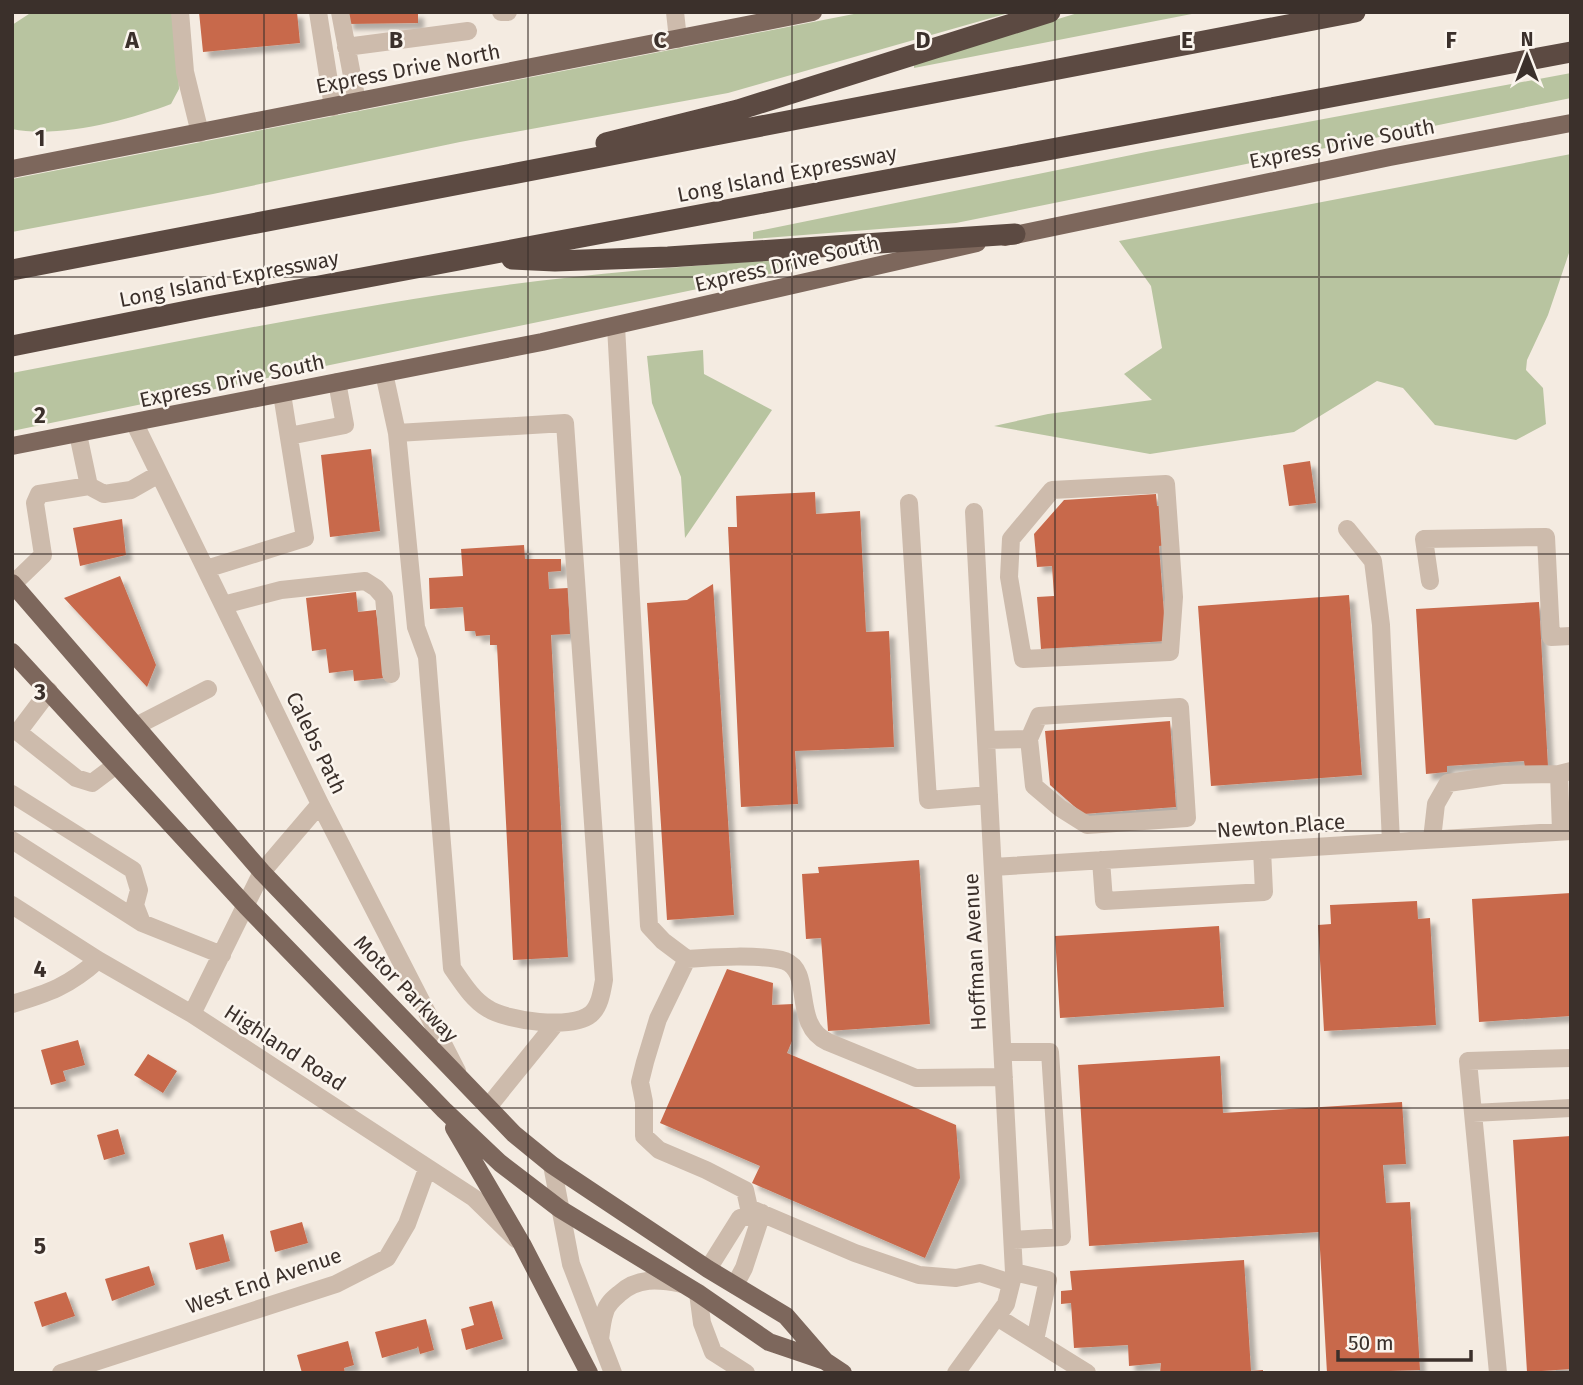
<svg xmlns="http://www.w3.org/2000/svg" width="1583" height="1385" viewBox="0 0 1583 1385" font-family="'Fira Sans',sans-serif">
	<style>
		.green { fill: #b8c4a0 }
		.building { fill: #c8694b; filter: url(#shadow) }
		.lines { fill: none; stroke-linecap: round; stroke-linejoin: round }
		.minor { stroke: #cdbbac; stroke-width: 18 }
		.major { stroke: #7d675c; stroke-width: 18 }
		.highway { stroke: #5c4a42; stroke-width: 21 }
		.grid { fill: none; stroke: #3b302b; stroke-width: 2; stroke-opacity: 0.55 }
		.labels { text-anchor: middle; stroke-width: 5; stroke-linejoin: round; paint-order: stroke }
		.street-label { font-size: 21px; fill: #3b302b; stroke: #fbf5ee }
		.grid-label { font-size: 23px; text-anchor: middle; font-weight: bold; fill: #3b302b; stroke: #fbf5ee; stroke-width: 5; stroke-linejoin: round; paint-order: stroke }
	</style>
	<defs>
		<filter id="shadow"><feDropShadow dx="6" dy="6" stdDeviation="2" flood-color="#0004"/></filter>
	</defs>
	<rect width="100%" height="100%" fill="#f4ebe1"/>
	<path class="green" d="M32,12H176L179,89L171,104C129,120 57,139 12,129V25Z
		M864,12H1012L728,93L460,142L213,194L12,232V179Z
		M1081,12H1202L914,68V63Z
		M1571,73V98L956,223L753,239V232L1146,152Z
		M1571,154V247L1548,315L1527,360L1526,370L1543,388L1546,424L1516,440L1435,425L1403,388L1377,381L1294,432L1150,454L994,426L1048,414L1152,400L1124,374L1162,348L1151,286L1119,241Z
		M818,257V264L12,431V373C177,342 341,308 507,285C610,271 714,264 818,257Z
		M703,350L704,374L772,410L685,538L681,477L652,403L647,356Z"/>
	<path class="building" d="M199,12H297L300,43L203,52Z
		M347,12H418V23L347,24Z
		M371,449L380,531L330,537L321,455Z
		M1310,461L1316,503L1289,506L1283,465Z
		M815,492L816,514L860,511L866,632L889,631L894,747L795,751L798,804L741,807L728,527H737L736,496Z
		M1156,494L1157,506L1166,505L1168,545L1159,546L1166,641L1041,649L1037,597L1054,596L1052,566L1037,567L1034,534L1064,500Z
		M122,519L126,555L80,566L73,528Z
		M524,545L525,559H561V571L548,572L549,589L568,588L570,634L551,635L568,957L513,960L497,645H490V635L476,636L475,631H465L463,607L430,609L429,578L463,576L461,549Z
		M120,576L156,665L147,687L64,598Z
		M713,584L734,915L667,920L647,603L687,600Z
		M356,592L358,612L376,610L384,678L354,681L353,670L329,673L326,649L312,651L306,598Z
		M1349,595L1362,775L1211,786L1198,606Z
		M1539,602L1548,767L1525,768L1524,761L1447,766V772L1426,774L1416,609Z
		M1170,721L1176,807L1083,814L1050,785L1045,731Z
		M919,860L930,1024L828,1031L821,938L806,939L802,874L819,873L818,867Z
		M1571,893V1016L1479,1022L1472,899Z
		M1417,901L1418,919L1430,918L1436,1025L1324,1031L1318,925L1331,924L1330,905Z
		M1219,926L1224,1007L1060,1018L1055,936Z
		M727,969L773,983L772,1005L793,1004L792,1041L787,1053L956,1125L960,1178L925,1258L752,1183L760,1166L660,1123Z
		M78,1040L85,1065L63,1071L66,1081L51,1085L41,1050Z
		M148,1054L177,1071L163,1093L134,1075Z
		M1220,1056L1223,1113L1402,1102L1406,1164L1383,1165L1386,1203L1410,1202L1420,1370L1327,1373L1319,1232L1089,1246L1078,1065Z
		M118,1129L125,1154L104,1160L97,1135Z
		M1571,1136V1369L1527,1372L1513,1140Z
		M302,1222L308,1243L275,1252L270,1231Z
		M223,1234L230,1261L196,1270L189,1243Z
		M1244,1260L1251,1371L1263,1370V1373H1160L1161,1363L1129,1366L1128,1345L1074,1348L1071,1303L1061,1304V1291L1072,1290L1070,1271Z
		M149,1266L155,1285L112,1301L105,1279Z
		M66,1292L75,1316L42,1327L34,1302Z
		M492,1301L503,1339L466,1350L461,1329L474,1325L469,1307Z
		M426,1319L434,1350L420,1354L418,1346L417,1348L382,1358L375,1332Z
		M348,1341L354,1365L344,1368L345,1373H302L297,1355Z"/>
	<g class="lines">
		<path class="minor" d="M180,12L185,72L200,133
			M318,12L333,107
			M340,12L357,102
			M501,12H508
			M675,12L678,39
			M346,47L468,31
			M616,326L649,926L663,941L687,959C709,957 765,954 785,961C814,972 791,1025 828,1042L916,1078L1004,1077
			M384,373L397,433L416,627L427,657L452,968C462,982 472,999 487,1008C506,1021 572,1030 591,1014C600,1006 602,991 604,980L565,423L397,433
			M135,424L320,804L457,1071
			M78,434L89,486
			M289,436L345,425L337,382
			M1166,484L1174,597L1170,652L1023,659L1009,577L1011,539L1052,490Z
			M909,503L928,800L989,795
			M1347,529L1373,561L1381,625L1391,842
			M206,569L305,538L282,394
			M1430,581L1424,539L1546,537L1551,637L1571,636
			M13,584L43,555L35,503L39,494L89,486L104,494L131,490L159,474
			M223,605L281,590L365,581L376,588L384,597L391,674
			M49,691L18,732L76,778L92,783L116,765
			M136,726L208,689
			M986,740L1029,739L1039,716L1180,707L1187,818L1087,825L1060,808L1034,786L1029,739
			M12,794L133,870L139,890L135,905L142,923
			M1561,831L1559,774L1571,771
			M1432,839L1436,804L1448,783L1502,775L1559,774
			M12,840L142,923L222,955
			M1101,860L1104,901L1264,892L1262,850
			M993,867L1571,831
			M12,905L98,960L192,1014L474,1198L516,1239
			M687,959L658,1019L645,1062L640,1082L644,1102V1136L659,1150L706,1170L745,1190L749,1208L855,1253L919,1275L956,1278L980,1273L1011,1283
			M12,1004C49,993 69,986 98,960
			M192,1014L262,872L320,804
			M1003,1052H1050L1062,1237L1013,1240
			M488,1107L556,1023
			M1473,1113L1571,1108
			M552,1165L571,1264L613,1373
			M708,1269L740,1218L762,1213L744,1268L735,1285
			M1014,1272L1048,1280L1035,1340
			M698,1293L702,1323L713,1352L746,1373
			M997,1317L1087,1373
			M600,1340C601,1331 602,1320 605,1312C607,1304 613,1299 619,1294C637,1277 659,1279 682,1284
			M61,1373L336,1284L387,1258L407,1224L427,1169
			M956,1373L1006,1304L1014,1272L974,512
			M1498,1373L1468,1061L1571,1058"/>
		<path class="major" d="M12,169L813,12
			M1005,237L1390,157L1571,123
			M12,446L542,342L977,243
			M12,583L262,872L514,1134L552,1165L708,1269L786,1316L825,1361
			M12,652L246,906L444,1110L500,1163L560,1209L698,1293L769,1342L825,1361L843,1373
			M454,1128L522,1244L589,1373"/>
		<path class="highway" d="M606,143L738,110L1050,12
			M512,259L555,261L668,257L1015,234
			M12,270L1355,12
			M12,346L207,307L1571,52"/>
	</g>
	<path class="grid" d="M264,12V1373M528,12V1373M792,12V1373M1055,12V1373M1319,12V1373M12,277H1571M12,554H1571M12,831H1571M12,1108H1571"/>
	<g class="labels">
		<g class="street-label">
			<text transform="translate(408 69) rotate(-11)" y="7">Express Drive North</text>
			<text transform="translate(1342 144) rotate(-11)" y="7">Express Drive South</text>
			<text transform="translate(787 174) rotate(-11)" y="7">Long Island Expressway</text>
			<text transform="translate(787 264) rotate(-13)" y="7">Express Drive South</text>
			<text transform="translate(229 279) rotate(-11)" y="7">Long Island Expressway</text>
			<text transform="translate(232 381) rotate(-12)" y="7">Express Drive South</text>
			<text transform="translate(316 743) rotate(64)" y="7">Calebs Path</text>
			<text transform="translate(1281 826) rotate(-4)" y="7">Newton Place</text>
			<text transform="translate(975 952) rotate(-93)" y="7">Hoffman Avenue</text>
			<text transform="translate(406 989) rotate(46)" y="7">Motor Parkway</text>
			<text transform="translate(285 1048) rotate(33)" y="7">Highland Road</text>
			<text transform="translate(264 1281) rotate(-19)" y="7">West End Avenue</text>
		</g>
	</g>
	<g class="grid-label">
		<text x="132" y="48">A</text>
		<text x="396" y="48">B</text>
		<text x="660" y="48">C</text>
		<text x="923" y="48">D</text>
		<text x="1187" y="48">E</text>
		<text x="1451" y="48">F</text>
		<text x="40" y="146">1</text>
		<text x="40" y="423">2</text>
		<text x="40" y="700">3</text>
		<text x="40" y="977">4</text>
		<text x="40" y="1254">5</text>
	</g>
	<rect width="1583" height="1385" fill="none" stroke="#3b302b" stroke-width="28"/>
	<g transform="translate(1527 56)" stroke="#fbf5ee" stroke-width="5" paint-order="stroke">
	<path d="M0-5L12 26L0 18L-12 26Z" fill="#3b302b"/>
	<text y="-10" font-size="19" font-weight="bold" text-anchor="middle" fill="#3b302b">N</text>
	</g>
	<path d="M1338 1350v10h133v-10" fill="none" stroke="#3b302b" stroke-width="3.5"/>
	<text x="1348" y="1350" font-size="21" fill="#3b302b" stroke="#fbf5ee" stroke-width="5" paint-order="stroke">50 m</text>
</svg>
